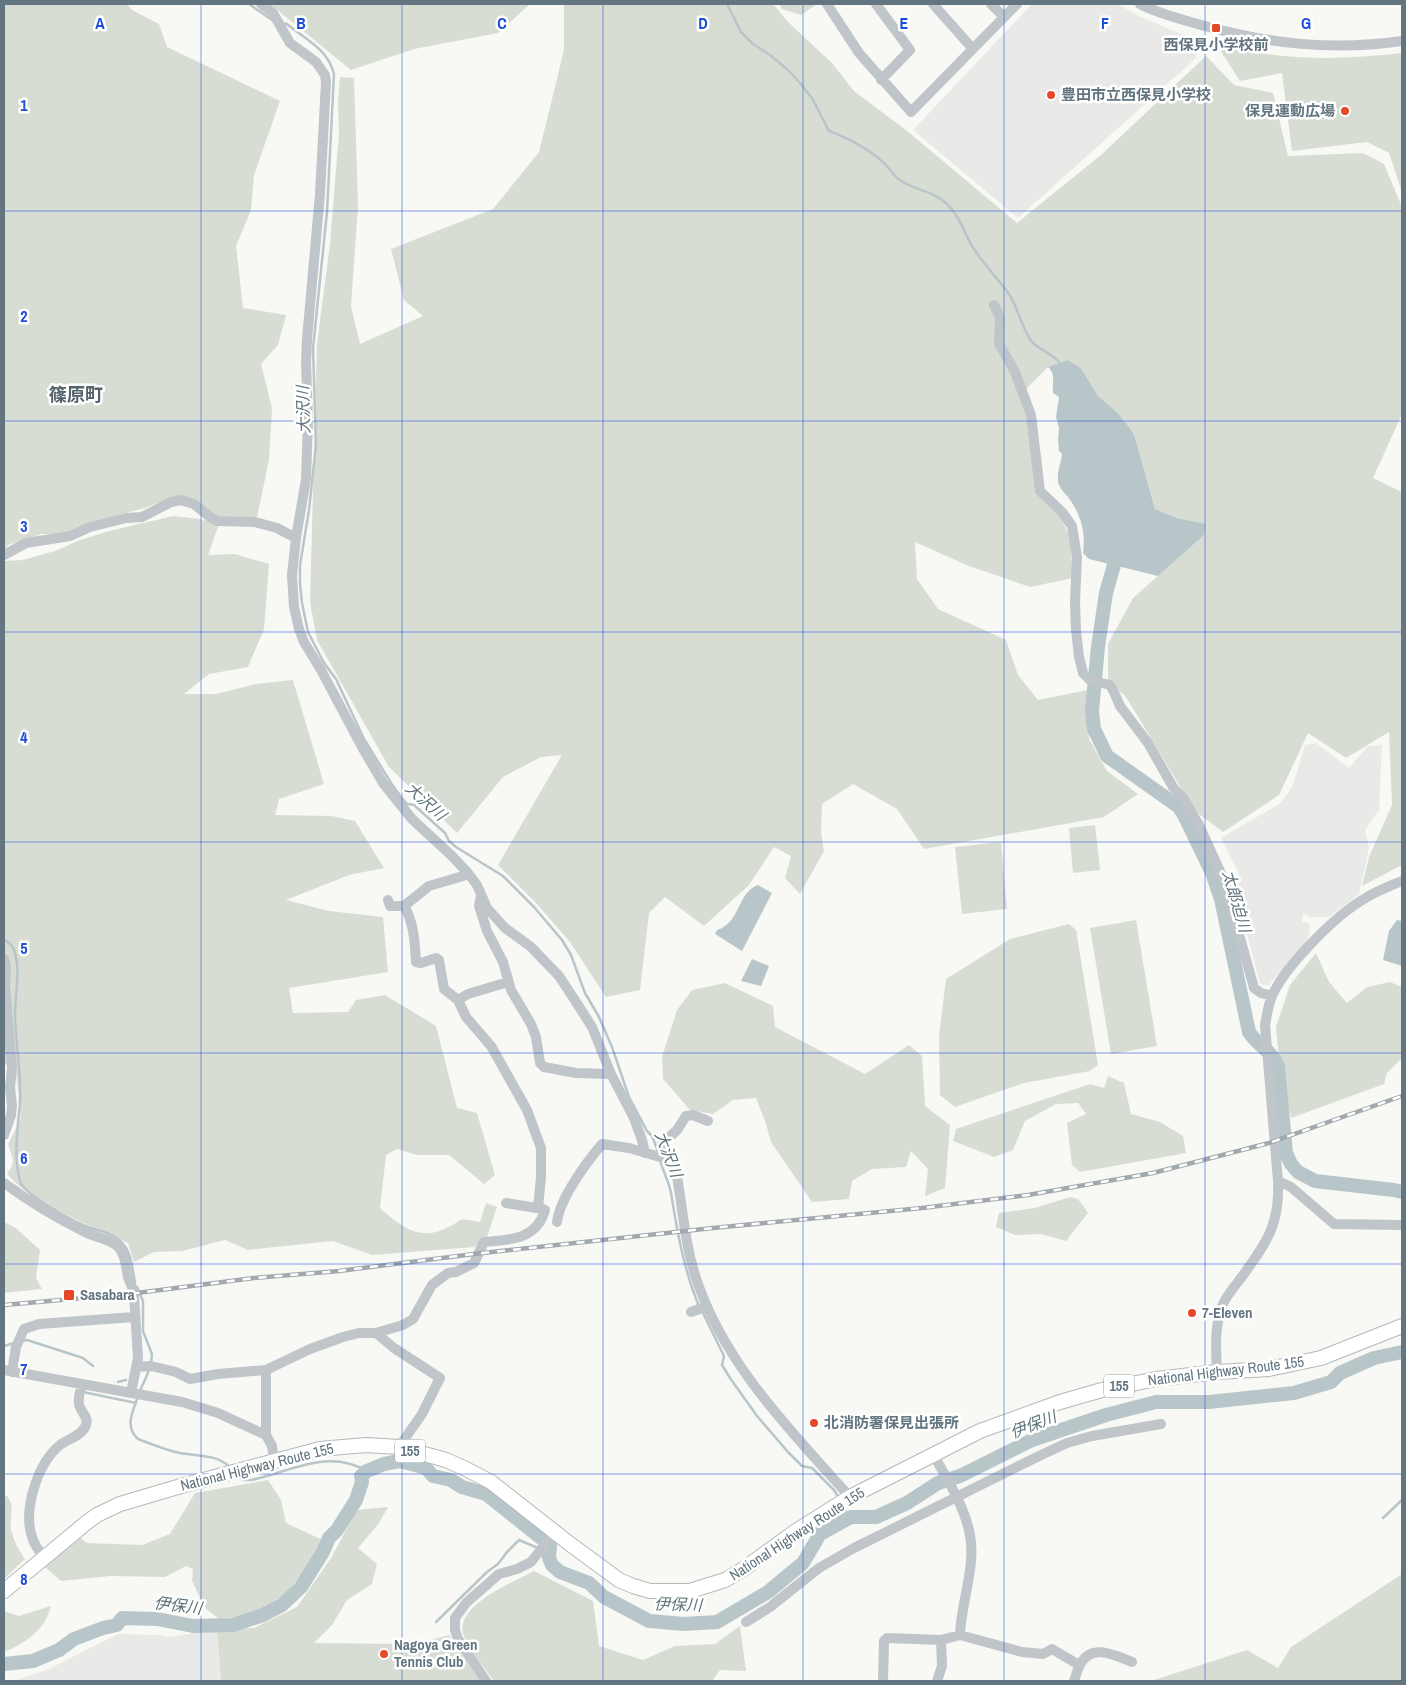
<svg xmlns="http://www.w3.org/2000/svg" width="1406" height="1685" viewBox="0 0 1406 1685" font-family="'Archivo Narrow','Noto Sans JP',sans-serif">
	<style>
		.built { fill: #e9e9e8 }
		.green { fill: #d8ddd4 }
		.water { fill: #b8c6c9 }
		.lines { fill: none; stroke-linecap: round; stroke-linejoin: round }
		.stream { stroke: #b8c6c9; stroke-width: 2.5 }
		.river { stroke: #b8c6c9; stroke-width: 14 }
		.highway-casing { stroke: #b4b8bb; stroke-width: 16 }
		.minor { stroke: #c0c5c9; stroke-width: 10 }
		.highway { stroke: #fff; stroke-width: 14 }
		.rail-casing { stroke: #a1a9ae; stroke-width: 4.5 }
		.rail { stroke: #fff; stroke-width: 2.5; stroke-dasharray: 8; stroke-linecap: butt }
		.grid { fill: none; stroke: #1d4ed8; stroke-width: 1; stroke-opacity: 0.55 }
		.poi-dot { fill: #e54727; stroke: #fff; stroke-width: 2 }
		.labels { text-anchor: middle; stroke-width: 5; stroke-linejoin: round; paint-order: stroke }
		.shield { fill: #fff; stroke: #919ea6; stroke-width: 1 }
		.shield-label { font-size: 14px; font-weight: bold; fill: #627580 }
		.poi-label { font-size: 15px; font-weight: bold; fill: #627580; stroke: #fff; text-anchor: start }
		.street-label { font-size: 15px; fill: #627580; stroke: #fff }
		.water-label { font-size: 16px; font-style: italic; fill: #5e757b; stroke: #fff }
		.quarter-label { font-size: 18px; font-weight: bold; fill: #54636b; stroke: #fff }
		.grid-label { font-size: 16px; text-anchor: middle; font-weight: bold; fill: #1d4ed8; stroke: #fff; stroke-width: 5; stroke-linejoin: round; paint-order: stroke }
	</style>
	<rect width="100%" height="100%" fill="#f8f8f5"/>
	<path class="built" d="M1032,4H1118L1139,16L1171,30L1203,41L1194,60L1018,218L913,130Z
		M1316,743L1349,768L1368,746L1382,745L1379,810L1365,830L1369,848L1359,894L1329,917H1311L1303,913L1302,922L1310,924L1308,939L1269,985L1260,984L1236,892L1239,873L1221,838L1281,803L1293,785L1305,745Z
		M217,1629L221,1681H13L47,1670L118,1634L158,1635L170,1637Z"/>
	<path class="green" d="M4,4H127L132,10L159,24L167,47L280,101L254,175L251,210L236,246L243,308L286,315L278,345L261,364L272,408L269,460L257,517L218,518L185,497L175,496L145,508L95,521L73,530L60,534H41L8,545L4,550Z
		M270,4H530L498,33L414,49L351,70Z
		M564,4H773L787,21L832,63L854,91L906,130L1017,223L1101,155L1206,56L1234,85L1273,93L1288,156L1363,153L1384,164L1402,207V414L1373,478L1402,492V865L1362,886L1369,857L1392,805L1389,732L1346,758L1308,733L1279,795L1223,832L1195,811L1126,697L1108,680V644L1133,598L1203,536L1205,524L1177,518L1155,509L1134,434L1118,413L1098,396L1081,368L1068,360L1048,367L1021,394L1030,415L1038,493L1059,515L1070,536L1073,578L1030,587L969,566L915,542L917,579L938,609L1006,640L1018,675L1038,700L1088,690L1089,739L1107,771L1138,794L1104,817L924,849L897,809L853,784L822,804L821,832L824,851L800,894L785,878L791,856L774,847L749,885L704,926L665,897L649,913L640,990L606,997L570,942L536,903L498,865L562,755L541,757L503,777L457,833L389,767L317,640L310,602L317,344L330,244L339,134L338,102L340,77L354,78L358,207L351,306L360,344L423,316L404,300L391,249L493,209L539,152L564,50Z
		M779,4H817L801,15L782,9Z
		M1217,45C1236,49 1255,53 1274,55C1317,60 1360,58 1402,53V192L1389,153L1367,142L1292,151L1282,73L1240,81Z
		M173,516L200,519L219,524L208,555L235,554L269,564L264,629L248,667L209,674L184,694H216L256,684L293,680L324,784L279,799L275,815L332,816L355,821L384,868L349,875L286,900L329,911L383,917L388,972L289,988L293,1013L348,1012L356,1000L385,995L436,1026L457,1108L477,1113L495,1175L484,1184L449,1155H417L397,1149L386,1155L380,1208C410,1235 427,1243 462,1219L480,1222L486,1203L497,1207L487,1237L474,1247L372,1255L333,1241L248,1250L225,1240L182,1251L154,1252L134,1262L128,1243C98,1230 24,1199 7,1173C17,1162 12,1157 8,1144L21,1118L15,1063L4,1065V561L23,560L55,551L78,541L105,532Z
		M1095,825L1100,870L1073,873L1069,828Z
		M1001,842L1007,909L962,914L955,847Z
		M1136,920L1157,1046L1111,1054L1090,928Z
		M1069,924L1076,930L1098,1065L1090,1071L1024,1083L955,1107L940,1095L939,1036L946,979L1010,939Z
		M1316,953L1329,982L1347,1003L1367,987L1390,982L1402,987V1058L1387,1073L1384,1084L1291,1118L1280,1070L1276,1027L1290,985Z
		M725,983L773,1006L775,1027L865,1074L909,1045L922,1056L925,1106L950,1125L945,1188L925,1196L928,1169L911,1151L906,1167L872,1169L852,1181L849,1199L812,1202L771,1142L765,1121L756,1098L733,1100L713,1114L690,1110L663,1079L662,1057L677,1010L692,990Z
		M1108,1076L1124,1083L1131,1114L1160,1122L1183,1136L1186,1153L1080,1172L1072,1165L1067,1123L1086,1114L1078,1103L1056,1104L1025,1121L1013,1150L994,1157L953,1141L956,1129L1090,1084L1104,1088Z
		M1070,1197L1078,1199L1088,1213L1066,1241L1041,1234L1015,1235L996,1227L999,1213L1035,1208Z
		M4,1222L16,1228L40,1250L36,1278L42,1289L4,1293Z
		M268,1480L281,1500L286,1523L325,1541L307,1568L284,1595L254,1615L219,1619L205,1608L192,1581L193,1569L186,1566L165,1577L111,1576L61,1581L45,1567L79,1537L87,1543L142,1545L170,1534L195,1493Z
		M4,1494C17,1502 9,1518 11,1530C14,1542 19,1550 25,1559L4,1579Z
		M388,1507L379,1523L358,1548L377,1564L372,1584L347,1600L332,1625L314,1643L406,1644L419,1643L449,1635L480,1681H221L217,1629L254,1628L297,1607L331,1558L357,1510Z
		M534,1571L593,1601L599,1646L643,1660L675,1646L715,1644L740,1626L746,1671L720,1670L712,1681H494C484,1667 471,1652 464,1636C452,1606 514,1582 534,1571Z
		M1402,1574V1681H1151L1247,1650L1278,1668L1291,1647Z
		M51,1606C45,1630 25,1644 4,1652V1611L19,1616Z"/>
	<path class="water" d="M1068,360L1081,368L1098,396L1118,413L1134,434L1155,509L1177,518L1206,524L1203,536L1158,576L1089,559L1083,553C1086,533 1081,514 1068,497C1064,492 1059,488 1058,481C1057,471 1061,463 1062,454L1059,451L1058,440L1059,428L1056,417L1059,397L1053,393C1052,383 1056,374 1048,367Z
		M758,885L772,893L742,951L715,934L717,930C741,923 737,892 758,885Z
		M1397,920L1402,921V966L1383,960L1389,931Z
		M752,959L769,966L761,986L741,981Z"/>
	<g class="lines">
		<path class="stream" d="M249,4L272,20
			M727,4L741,32L753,44L770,55L788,70L800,83L812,98L829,131C850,139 868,148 884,163C889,168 892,173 897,178C911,190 933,190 947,204C959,215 964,232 972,246C983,263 997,278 1009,294C1018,308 1021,325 1030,339C1037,351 1054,352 1061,365
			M282,23L287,24C305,39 328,49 334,74L327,212L313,348L316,445L309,510L300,565V584L302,603L308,632L324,663L336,679L364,739L391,783L401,797L407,804L414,805L445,833L449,841L456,847L503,876L534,907L562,940L571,955L585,993L599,1017L612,1047L629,1097L647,1131L652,1136L659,1154
			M4,939C8,942 12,945 14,950C21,970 15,993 15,1014C15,1042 22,1075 20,1102C18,1129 13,1154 20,1181C23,1194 71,1220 85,1226C97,1231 113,1232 122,1243C132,1253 132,1269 135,1282
			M660,1160C663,1171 669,1182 671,1193C677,1230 684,1271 699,1306
			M137,1287L143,1301V1331L152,1354L151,1363
			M702,1311L724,1356L722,1365L730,1378L757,1416L788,1452L802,1466L812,1468L834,1490L839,1498
			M22,1341L27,1340L83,1358L93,1366
			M4,1346L14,1343
			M118,1382L126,1380
			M140,1391L150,1368
			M83,1392L136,1403
			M138,1396C133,1412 124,1426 138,1439C151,1444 166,1450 180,1453C197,1456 216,1454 230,1467
			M238,1476L243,1480H251C291,1472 327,1448 367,1471
			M843,1508L851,1517
			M1383,1518L1402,1500
			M542,1551L549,1558
			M436,1622L487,1572L498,1564L507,1552L519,1540L538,1548"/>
		<path class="river" d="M1114,565L1106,593L1098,647L1092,711L1094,729L1107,756L1179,807L1184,815L1212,873L1221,899L1249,1032C1257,1045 1273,1052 1278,1066L1286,1153L1291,1164L1298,1172L1315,1181L1394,1190L1402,1192
			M4,1664L33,1661L59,1650L74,1639L103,1628L117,1625L122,1618L157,1619L193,1626L233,1625L263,1615L282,1605L301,1587L323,1552L329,1538L337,1530L356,1500L362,1482L361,1476L367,1471L384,1464L400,1461L426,1468L433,1476L451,1480L462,1487L486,1494L550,1545L549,1558L552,1565L560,1572L589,1583L604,1597L649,1621L684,1624L717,1622L768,1592L803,1563L820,1534L851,1517H876L907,1503L938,1483L960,1476L1032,1440L1106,1415L1156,1402H1209L1294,1393L1331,1382L1340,1373L1374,1358L1402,1352"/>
		<defs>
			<path id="highway" d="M4,1591L86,1523L97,1515L120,1504L181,1486L320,1449L366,1445L399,1447L446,1460L466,1469L491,1482L570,1544L619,1580L633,1586L650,1591H690L725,1580L745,1568L796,1531L850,1497L980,1431L1060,1402L1102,1390L1156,1379L1217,1372L1269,1369L1321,1358L1402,1326"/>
		</defs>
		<use href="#highway" class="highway-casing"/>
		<path class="minor" d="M261,4L273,13L290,43L316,62L325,75L326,82L320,194L307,339L306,363L308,420L306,479L296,538L292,575L294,607L299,629L304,642L321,670L362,747L383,783L412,819L452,856L467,872L477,885L487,908L505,928L530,946L559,976L578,1005L592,1027L611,1074L634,1118L642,1140L645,1153
			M827,4L859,53L911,112L1017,4
			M876,4L910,50L881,80
			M933,4L972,48
			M991,4L1004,17
			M1140,4C1159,14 1181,19 1201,25C1270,44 1332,51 1402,41
			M994,305L1000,317L999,344L1015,372L1031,415L1040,491L1062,512L1072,526L1077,557L1075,602L1076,630L1079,657L1083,673L1090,680L1110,685L1113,690L1120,706L1148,743L1173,787L1183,798L1199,825L1224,880L1254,988L1261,993L1272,996
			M4,555L26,543L70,536L90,527L126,518L142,517L171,502L181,500L194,504L210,517L218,521L255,522L277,528L296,538
			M481,896L479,906L487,931L503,962L511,990L531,1024L536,1037L540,1063L544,1067L576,1073L611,1074
			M388,900L390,906H404C414,922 415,944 416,962L421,963L436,958L439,960L444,989L458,1000
			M404,906L429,886L463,876L467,872
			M4,959L6,966L5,986L12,1068L10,1087L12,1106L11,1115L4,1135
			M508,982L468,994L458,1000L466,1017L491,1046L527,1110L541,1148V1177L538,1208
			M708,1121L693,1115L686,1116L677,1130L662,1144C665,1157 673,1164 677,1177C683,1210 685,1245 696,1278C724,1364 791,1431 850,1497
			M1278,1181L1291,1187L1334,1224L1402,1225
			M4,1183C30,1202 58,1219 87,1233C97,1238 112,1239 119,1248C126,1256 126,1267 128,1277C130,1283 133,1288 134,1295L138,1358L131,1393
			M506,1203L543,1209
			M557,1222C560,1198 586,1163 602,1144L629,1148L667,1159
			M691,1312L707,1306
			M376,1333L394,1348L440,1378L422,1414L399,1447
			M137,1367L151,1366L176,1372L190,1379L218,1374L266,1370L310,1349L343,1337L359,1333H376L403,1325L413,1319L432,1285L448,1273L456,1272L474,1263L484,1242C509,1240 537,1240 545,1210
			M4,1370L182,1402L218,1413L266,1435
			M266,1370V1435L272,1446L274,1460
			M12,1372L16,1347L24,1329L39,1324L134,1317
			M1217,1372C1216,1350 1214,1325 1223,1304C1227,1295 1235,1286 1241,1278C1266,1243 1280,1226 1278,1181L1265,1025C1267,1015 1268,1005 1272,996C1285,966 1336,915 1364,899C1376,891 1390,886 1402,881
			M933,1454C947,1479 965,1507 970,1535C976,1566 961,1603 960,1635
			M44,1557C39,1551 34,1545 32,1537C23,1510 37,1464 60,1445C68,1439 83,1435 86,1425C89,1416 80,1412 79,1404C78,1398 80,1391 82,1385
			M746,1622L770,1607L819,1568L854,1548L1039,1456L1067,1443L1092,1436L1161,1424
			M486,1681L458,1639L455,1630V1618L466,1603L499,1574L517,1569L531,1562L555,1532
			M883,1681L884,1641L887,1638L941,1640L960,1635L1022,1652L1043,1654L1052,1649L1079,1665
			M937,1681L942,1666L941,1640
			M1074,1681C1076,1675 1078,1668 1081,1663C1093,1643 1116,1656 1132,1662"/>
		<use href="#highway" class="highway"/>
		<defs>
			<path id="rail" d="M4,1305L129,1294L254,1278L339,1271L474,1254L713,1228L922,1208L1028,1195L1153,1173L1269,1143L1402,1096"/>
		</defs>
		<use href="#rail" class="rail-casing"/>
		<use href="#rail" class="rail"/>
	</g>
	<path class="grid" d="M201,4V1681M402,4V1681M603,4V1681M803,4V1681M1004,4V1681M1205,4V1681M4,211H1402M4,421H1402M4,632H1402M4,842H1402M4,1053H1402M4,1264H1402M4,1474H1402"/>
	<g class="poi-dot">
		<rect x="1211" y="23" width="10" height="10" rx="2.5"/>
		<circle cx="1051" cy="95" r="5"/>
		<circle cx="1345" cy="111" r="5"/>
		<rect x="63" y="1289" width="12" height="12" rx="2.5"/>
		<circle cx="1192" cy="1313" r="5"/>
		<circle cx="814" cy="1423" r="5"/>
		<circle cx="384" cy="1654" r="5"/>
	</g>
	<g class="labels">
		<g class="shield">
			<rect x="1104" y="1374.5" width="30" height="23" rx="4"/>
			<rect x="395" y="1439.5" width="30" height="23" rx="4"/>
		</g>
		<g class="shield-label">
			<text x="1119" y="1391">155</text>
			<text x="410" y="1456">155</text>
		</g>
		<g class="poi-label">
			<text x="1216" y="50" text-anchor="middle">西保見小学校前</text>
			<text x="1061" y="100">豊田市立西保見小学校</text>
			<text x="1335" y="116" text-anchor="end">保見運動広場</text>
			<text x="80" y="1300">Sasabara</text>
			<text x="1202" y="1318">7-Eleven</text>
			<text x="824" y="1428">北消防署保見出張所</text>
			<text x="394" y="1650">Nagoya Green<tspan x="394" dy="17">Tennis Club</tspan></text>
		</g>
		<g class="street-label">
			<text transform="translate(1226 1371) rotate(-7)" y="5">National Highway Route 155</text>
			<text transform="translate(257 1467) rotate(-14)" y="5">National Highway Route 155</text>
			<text transform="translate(797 1534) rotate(-33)" y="5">National Highway Route 155</text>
		</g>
		<g class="water-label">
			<text transform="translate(303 410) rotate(-92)" y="6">大沢川</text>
			<text transform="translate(426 801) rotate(42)" y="6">大沢川</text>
			<text transform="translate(1237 901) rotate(74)" y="6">太郎迫川</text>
			<text transform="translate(669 1154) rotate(69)" y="6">大沢川</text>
			<text transform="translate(1033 1424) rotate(-21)" y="6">伊保川</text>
			<text transform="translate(678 1604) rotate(2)" y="6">伊保川</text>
			<text transform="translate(178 1605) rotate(7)" y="6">伊保川</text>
		</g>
		<g class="quarter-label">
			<text x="76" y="401">篠原町</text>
		</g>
	</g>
	<g class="grid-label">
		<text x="100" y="29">A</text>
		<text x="301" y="29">B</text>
		<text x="502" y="29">C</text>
		<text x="703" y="29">D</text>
		<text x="904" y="29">E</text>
		<text x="1105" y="29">F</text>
		<text x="1306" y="29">G</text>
		<text x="24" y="111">1</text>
		<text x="24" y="322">2</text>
		<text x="24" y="532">3</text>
		<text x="24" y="743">4</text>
		<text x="24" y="954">5</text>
		<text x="24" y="1164">6</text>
		<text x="24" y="1375">7</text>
		<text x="24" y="1585">8</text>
	</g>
	<rect width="1406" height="1685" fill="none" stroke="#627580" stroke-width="10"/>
</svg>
